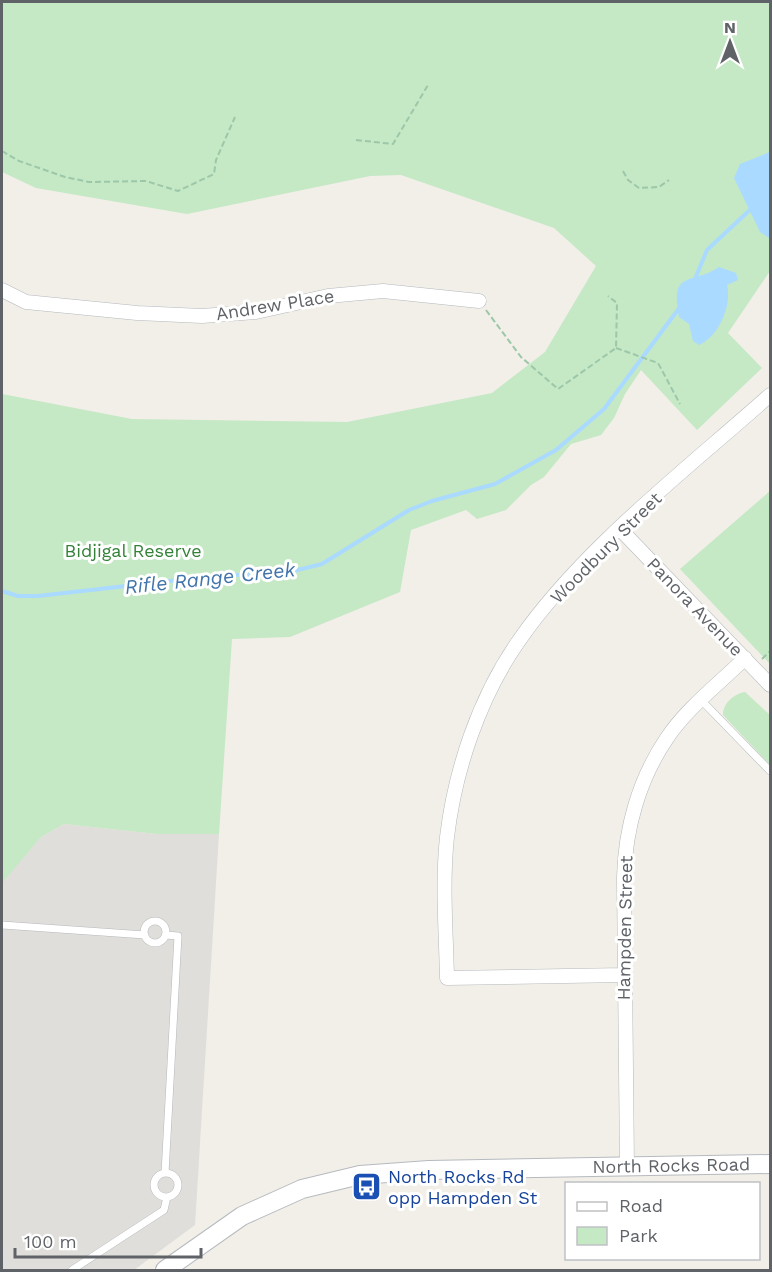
<svg xmlns="http://www.w3.org/2000/svg" width="772" height="1272" viewBox="0 0 772 1272" font-family="'Work Sans',sans-serif">
	<style>
		.industrial { fill: #e0deda }
		.green { fill: #c5e8c5 }
		.water { fill: #aadaff }
		.lines { fill: none; stroke-linecap: round; stroke-linejoin: round }
		.stream { stroke: #aadaff; stroke-width: 4 }
		.lane-casing { stroke: #b5b8bc; stroke-width: 8 }
		.street-casing { stroke: #b5b8bc; stroke-width: 15 }
		.secondary-casing { stroke: #b6babf; stroke-width: 20 }
		.path { stroke: #9cc7a9; stroke-width: 2; stroke-dasharray: 6 3; stroke-linecap: butt }
		.lane { stroke: #fff; stroke-width: 7 }
		.street { stroke: #fff; stroke-width: 14 }
		.secondary { stroke: #fff; stroke-width: 18 }
		.labels { text-anchor: middle; stroke-width: 6; stroke-linejoin: round; paint-order: stroke }
		.street-label { font-size: 18px; fill: #5f6368; stroke: #fff }
		.park-label { font-size: 18px; fill: #348238; stroke: #fff }
		.transit-label { font-size: 18px; fill: #164399; stroke: #fff; text-anchor: start }
		.water-label { font-size: 20px; font-style: italic; fill: #4174aa; stroke: #fff }
	</style>
	<rect width="100%" height="100%" fill="#f1efe8"/>
	<path class="industrial" d="M64,824L157,834H219L195,1225L134,1270H2V882L41,837Z"/>
	<path class="green" d="M2,2H770V271L728,333L762,368L697,430L641,370L625,394L614,418L601,435L571,444L544,477L531,485L506,510L477,519L466,510L411,530L400,592L290,637L232,639L219,834H157L64,824L41,837L3,882L2,394L132,419L347,422L492,393L545,352L596,266L554,228L401,175L370,176L187,214L36,188L2,172Z
		M770,491V664L680,569Z
		M745,692L770,715V765L723,715C723,703 734,694 745,692Z"/>
	<path class="water" d="M770,152V237L769,238L760,232L734,178L740,164Z
		M719,267L736,273L738,280L727,285C732,305 719,337 699,345L693,341L689,324L679,317C670,269 690,286 719,267Z"/>
	<g class="lines">
		<path class="stream" d="M695,279L707,250L753,207
			M2,591L18,596H38L223,575H277L322,564L409,510L432,501L495,484L556,450L604,409L680,307"/>
		<defs>
			<path id="lane" d="M702,701L770,771
				M144 932a11 11 0 1 1 22 0a11 11 0 1 1-22 0Z
				M2,925L145,935
				M165,1173L178,936L166,935
				M154 1185a12 12 0 1 1 24 0a12 12 0 1 1-24 0Z
				M72,1270L164,1210L167,1197"/>
			<path id="street" d="M2,290L26,302L137,313L202,316L256,312L328,296L383,291L479,301
				M620,529L770,685
				M624,975L447,978C446,931 442,883 447,837C455,770 479,698 518,642C581,550 687,469 770,395
				M627,1166L624,878C625,829 639,779 667,738C687,708 719,684 745,658"/>
			<g id="secondary">
				<path id="s1" d="M165,1270L242,1216L302,1189L360,1175L429,1170L770,1164"/>
			</g>
		</defs>
		<use href="#lane" class="lane-casing"/>
		<use href="#street" class="street-casing"/>
		<use href="#secondary" class="secondary-casing"/>
		<path class="path" d="M356,140L393,144L428,85
			M2,151L19,161L65,177L89,182L146,181L178,191L214,174L216,160L235,117
			M623,171L628,180L639,188L659,187L669,180
			M486,310L521,357L558,389L616,348L617,303L608,296
			M616,348L658,363L680,404
			M762,659L770,651"/>
		<use href="#lane" class="lane"/>
		<use href="#street" class="street"/>
		<use href="#secondary" class="secondary"/>
	</g>
	<defs>
		<symbol id="bus-square" viewBox="-11 -11 22 22"><rect x="-9" y="-9" width="18" height="18" rx="4" fill="#1a4fb4" stroke="#fff"/><path d="M-5-6H5V4H4V6H2V4H-2V6H-4V4H-5ZM-3.5-4V0h7V-4ZM-3.5 1.2v1.5H-2V1.2ZM2 1.2v1.5H3.5V1.2Z" fill="#fff"/></symbol>
	</defs>
	<g fill-rule="evenodd">
		<use href="#bus-square" x="350" y="1170" width="33" height="33"/>
	</g>
	<g class="labels">
		<g class="street-label">
			<text transform="translate(275 305) rotate(-9)" y="6">Andrew Place</text>
			<text transform="translate(606 548) rotate(-45)" y="6">Woodbury Street</text>
			<text transform="translate(695 607) rotate(46)" y="6">Panora Avenue</text>
			<text transform="translate(625 928) rotate(-89)" y="6">Hampden Street</text>
			<text dy="6" stroke="none"><textPath href="#s1" startOffset="531">North Rocks Road</textPath></text>
		</g>
		<g class="park-label">
			<text x="133" y="557">Bidjigal Reserve</text>
		</g>
		<g class="transit-label">
			<text x="388" y="1183">North Rocks Rd<tspan x="388" dy="21">opp Hampden St</tspan></text>
		</g>
		<g class="water-label">
			<text transform="translate(210 578) rotate(-6)" y="7">Rifle Range Creek</text>
		</g>
	</g>
	<rect width="772" height="1272" fill="none" stroke="#5f6368" stroke-width="6"/>
	<rect x="565" y="1182" width="195" height="78" fill="#ffffff" stroke="#bfc1c3" stroke-width="1.5"/>
	<rect x="577" y="1202" width="30" height="9" fill="#ffffff" stroke="#bfc1c3" stroke-width="1.5"/>
	<text x="619" y="1212" font-size="18" fill="#5f6368">Road</text>
	<rect x="577" y="1227" width="30" height="18" fill="#c5e8c5" stroke="#bfc1c3" stroke-width="1.5"/>
	<text x="619" y="1242" font-size="18" fill="#5f6368">Park</text>
	<g transform="translate(730 42)" stroke="#ffffff" stroke-width="4.5" paint-order="stroke">
	<path d="M0-4.5L10 22L0 15L-10 22Z" fill="#5f6368"/>
	<text y="-9" font-size="16" font-weight="bold" text-anchor="middle" fill="#5f6368">N</text>
	</g>
	<path d="M15 1248v9h186v-9" fill="none" stroke="#5f6368" stroke-width="3"/>
	<text x="24" y="1248" font-size="18" fill="#5f6368" stroke="#ffffff" stroke-width="4.5" paint-order="stroke">100 m</text>
</svg>
